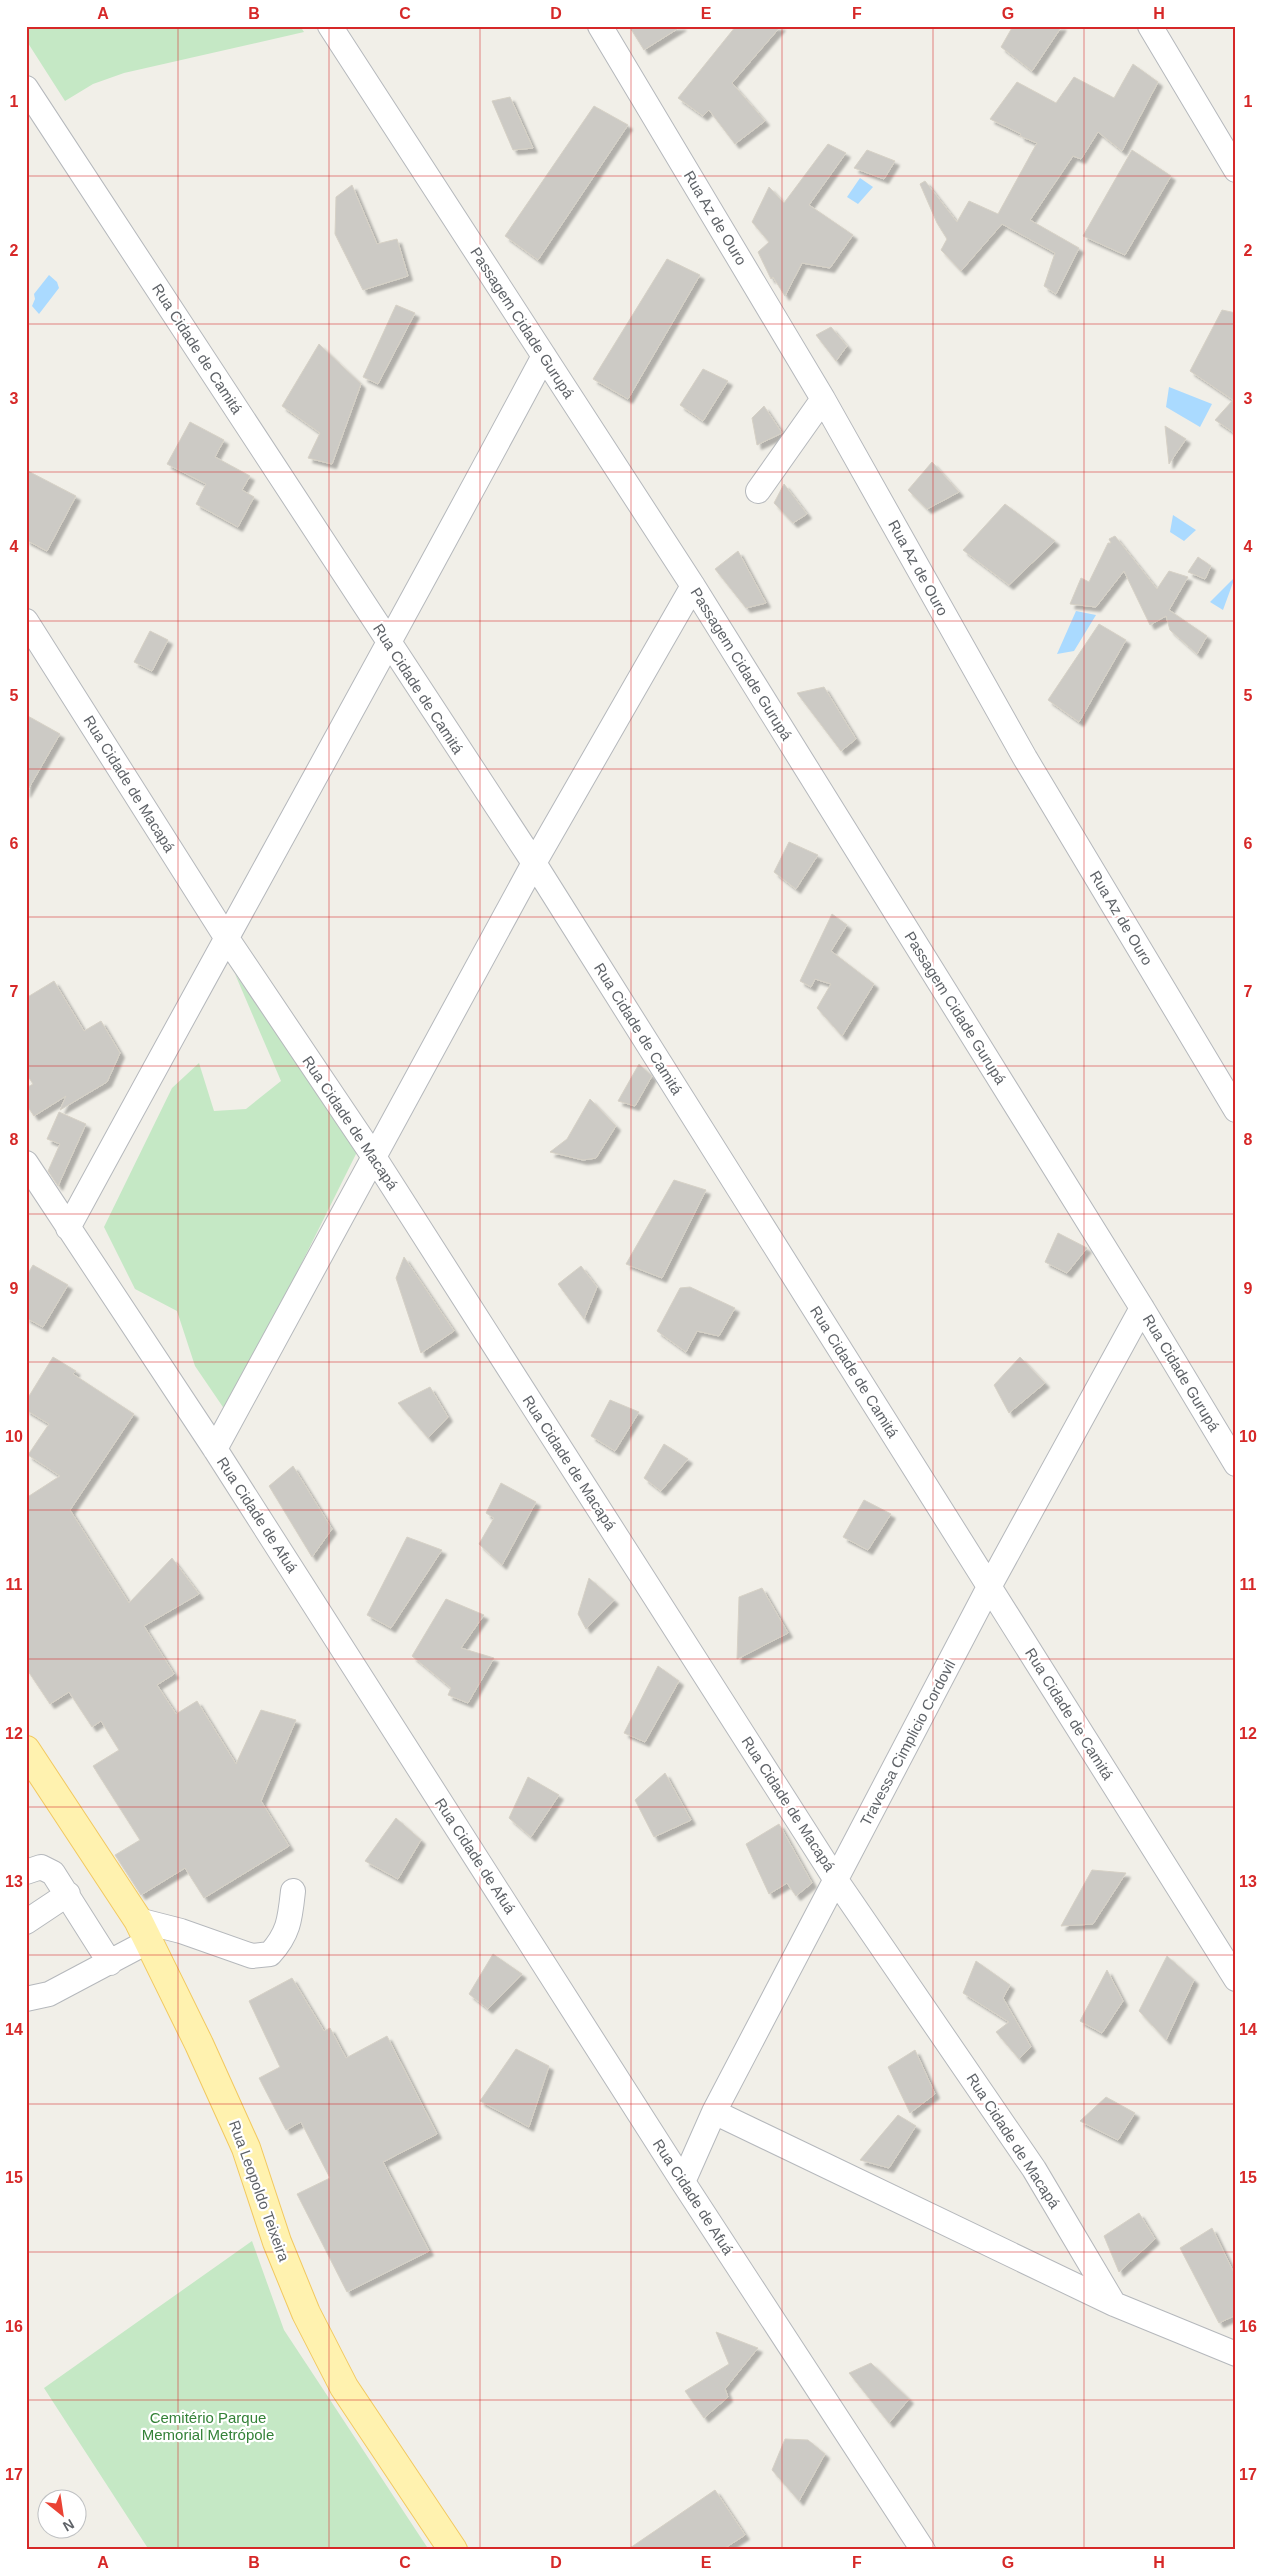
<svg xmlns="http://www.w3.org/2000/svg" width="1262" height="2576" viewBox="0 0 1262 2576" font-family="Arial,sans-serif">
	<style>
		.green { fill: #c5e8c5 }
		.water { fill: #aadaff }
		.building { fill: #cccac5; stroke: #d6d1c6; filter: url(#shadow) }
		.lines { fill: none; stroke-linecap: round; stroke-linejoin: round }
		.minor-casing { stroke: #b5b8bc; stroke-width: 26 }
		.major-casing { stroke: #f2c960; stroke-width: 30 }
		.minor { stroke: #fff; stroke-width: 24 }
		.major { stroke: #fff2af; stroke-width: 28 }
		.grid { fill: none; stroke: #d62828; stroke-width: 1; stroke-opacity: 0.55 }
		.labels { text-anchor: middle; stroke-width: 4.5; stroke-linejoin: round; paint-order: stroke }
		.street-label { font-size: 15px; fill: #5f6368; stroke: #fff }
		.park-label { font-size: 15px; fill: #348238; stroke: #fff }
		.neatline { fill: none; stroke: #d62828; stroke-width: 2 }
		.grid-label { font-size: 16px; text-anchor: middle; font-weight: bold; fill: #d62828 }
	</style>
	<defs>
		<filter id="shadow"><feDropShadow dx="4.5" dy="4.5" stdDeviation="1" flood-color="#0004"/></filter>
	</defs>
	<rect width="100%" height="100%" fill="#f1efe8"/>
	<path class="green" d="M26,26H300L304,32L124,73L93,84L65,101L26,40Z
		M235,974L358,1150L227,1413L195,1366L177,1311L135,1289L104,1227L172,1088L199,1063L214,1111L246,1109L281,1081Z
		M252,2241L284,2330L429,2550H149L44,2388Z"/>
	<path class="water" d="M860,178L873,187L858,204L847,197Z
		M49,275L57,282L59,288L39,314L32,306L35,299L34,294Z
		M1169,387L1212,404L1200,427L1166,407Z
		M1173,515L1196,530L1184,541L1170,532Z
		M1235,577L1223,610L1210,602Z
		M1076,611L1096,615L1074,651L1057,654Z"/>
	<path class="building" d="M629,26H682L644,50Z
		M736,26H781L732,83L765,121L735,144L709,110L703,116L678,98Z
		M1013,26H1062L1032,71L1001,47Z
		M1133,64L1158,82L1122,151L1098,132L1081,159L1073,156L1030,220L1079,248L1056,294L1044,286L1055,253L1002,224L961,271L941,250L947,239L937,223L920,184L925,181L957,222L969,201L998,214L1037,143L1020,136L1021,134L990,119L1017,82L1056,103L1074,77L1114,98Z
		M510,97L533,148L513,150L492,101Z
		M594,106L628,125L538,260L505,236Z
		M828,144L846,153L809,205L853,235L830,268L802,263L785,296L773,277L771,279L758,252L769,242L752,222L769,187L784,203Z
		M867,150L895,161L884,179L854,168Z
		M1132,150L1171,176L1125,255L1083,236Z
		M352,185L377,244L397,239L408,276L363,290L335,234L336,197Z
		M667,259L700,275L628,399L593,379Z
		M396,305L415,313L378,384L363,377Z
		M1222,310L1236,313V434L1215,420L1233,400L1190,371Z
		M831,327L847,346L836,361L816,335Z
		M319,344L361,384L332,464L308,458L320,433L282,406Z
		M703,369L728,381L703,421L680,405Z
		M764,406L782,433L757,445L752,418Z
		M190,422L224,440L215,457L250,476L242,490L254,497L238,527L196,504L206,484L167,464Z
		M1165,426L1186,439L1169,464Z
		M932,462L959,492L927,509L908,490Z
		M26,470L76,496L47,551L26,540Z
		M784,484L807,514L793,523L774,503Z
		M1005,504L1055,541L1009,585L963,550Z
		M1115,536L1157,589L1169,571L1188,577L1169,610L1207,636L1197,654L1170,630L1166,616L1150,625L1124,571L1096,607L1070,604L1081,578L1089,582L1108,543H1111L1109,539Z
		M738,551L766,603L746,608L715,569Z
		M1198,557L1211,566L1205,579L1188,572Z
		M1099,624L1126,640L1079,722L1048,700Z
		M150,631L168,640L152,671L134,662Z
		M824,687L856,739L841,751L797,693Z
		M26,715L60,734L26,793Z
		M789,842L818,855L796,889L774,872Z
		M832,914L847,925L831,951L874,984L842,1036L817,1008L831,984L815,979L811,987L800,981Z
		M54,981L84,1031L101,1021L120,1053L107,1082L60,1110L66,1096L34,1116L26,1104V1088L33,1084L26,1073V998Z
		M639,1064L652,1076L635,1106L618,1101Z
		M590,1099L616,1126L596,1158L583,1160L550,1152L567,1139Z
		M59,1112L86,1124L58,1186L48,1171L60,1144L47,1139Z
		M674,1180L706,1190L662,1278L626,1264Z
		M1058,1233L1087,1248L1067,1273L1045,1262Z
		M404,1257L454,1331L421,1353L396,1278Z
		M33,1265L68,1285L43,1327L26,1318V1277Z
		M581,1266L597,1287L584,1319L558,1284Z
		M690,1287L735,1308L719,1336L697,1331L686,1352L657,1331L680,1288Z
		M53,1357L76,1371L73,1374L134,1414L70,1510L129,1603L172,1558L199,1594L144,1626L174,1674L157,1685L176,1714L197,1701L236,1764L261,1710L296,1720L261,1801L289,1846L204,1898L185,1868L141,1895L115,1855L140,1840L93,1766L119,1750L101,1721L92,1727L69,1692L50,1704L26,1668V1498L60,1476L28,1455L49,1424L26,1410V1401Z
		M1020,1357L1045,1383L1009,1413L994,1385Z
		M430,1387L448,1417L428,1438L398,1403Z
		M610,1400L639,1412L615,1451L591,1436Z
		M664,1444L688,1459L661,1491L644,1478Z
		M293,1466L332,1529L312,1557L269,1486Z
		M501,1483L536,1502L502,1565L479,1544L494,1518L486,1513Z
		M864,1500L891,1514L868,1550L843,1537Z
		M407,1537L442,1550L391,1628L367,1615Z
		M589,1578L614,1600L586,1629L578,1614Z
		M762,1588L788,1633L737,1659L739,1597Z
		M446,1599L484,1615L461,1648L494,1658L468,1703L448,1695L451,1688L412,1656Z
		M658,1666L679,1681L645,1742L624,1733Z
		M665,1773L691,1820L654,1837L635,1800Z
		M528,1777L559,1795L531,1837L509,1818Z
		M396,1818L421,1840L398,1879L365,1861Z
		M779,1824L812,1883L796,1896L787,1883L769,1894L746,1844Z
		M1092,1870L1126,1873L1093,1924L1061,1926Z
		M493,1954L522,1974L488,2009L469,1994Z
		M1167,1956L1194,1980L1166,2040L1139,2011Z
		M976,1961L1010,1985L1003,1998L1031,2047L1019,2059L996,2032L1009,2022L963,1993Z
		M1107,1970L1123,2001L1102,2033L1080,2021Z
		M292,1978L324,2031L330,2028L346,2058L387,2036L437,2134L383,2162L429,2251L347,2292L297,2194L330,2178L301,2122L286,2130L259,2078L280,2067L249,2001Z
		M516,2049L549,2066L529,2127L480,2101Z
		M915,2050L935,2094L910,2113L888,2067Z
		M1106,2097L1135,2113L1118,2140L1080,2121Z
		M898,2115L916,2126L889,2168L860,2160Z
		M1139,2213L1155,2239L1119,2272L1104,2236Z
		M1212,2228L1236,2277V2315L1219,2323L1180,2248Z
		M716,2332L758,2348L725,2389L728,2397L704,2418L685,2391L729,2364Z
		M871,2363L909,2399L889,2423L849,2373Z
		M785,2439L808,2440L825,2454L799,2501L772,2470Z
		M715,2490L745,2535L722,2550H627Z"/>
	<g class="lines">
		<defs>
			<path id="minor" d="M330,26L693,586L1142,1308L1236,1464
				M600,26L823,399L1025,758L1236,1110
				M1150,26L1236,170
				M26,88L534,863L1236,1979
				M758,491L823,399
				M26,621L226,937L374,1157L836,1880L1034,2169L1114,2304
				M26,1163L215,1449L683,2182L923,2550
				M68,1228C226,937 388,648 544,356
				M215,1449L534,863L693,586
				M26,1872L41,1867L53,1873L110,1963
				M138,1920L181,1931L252,1956L270,1954C289,1933 290,1919 293,1891
				M26,1922L68,1894
				M26,1999L49,1994L149,1941
				M714,2112L1114,2304L1236,2354
				M683,2182L714,2112L989,1587L1142,1308"/>
			<path id="major" d="M26,1750L138,1920L199,2044L246,2148L277,2242L306,2313L344,2387L453,2550"/>
		</defs>
		<use href="#minor" class="minor-casing"/>
		<use href="#major" class="major-casing"/>
		<use href="#minor" class="minor"/>
		<use href="#major" class="major"/>
	</g>
	<path class="grid" d="M178,26V2550M329,26V2550M480,26V2550M631,26V2550M782,26V2550M933,26V2550M1084,26V2550M26,176H1236M26,324H1236M26,472H1236M26,621H1236M26,769H1236M26,917H1236M26,1066H1236M26,1214H1236M26,1362H1236M26,1510H1236M26,1659H1236M26,1807H1236M26,1955H1236M26,2104H1236M26,2252H1236M26,2400H1236"/>
	<g class="labels">
		<g class="street-label">
			<text transform="translate(715 218) rotate(59)" y="5">Rua Az de Ouro</text>
			<text transform="translate(522 323) rotate(57)" y="5">Passagem Cidade Gurupá</text>
			<text transform="translate(197 349) rotate(57)" y="5">Rua Cidade de Camitá</text>
			<text transform="translate(918 568) rotate(61)" y="5">Rua Az de Ouro</text>
			<text transform="translate(741 664) rotate(58)" y="5">Passagem Cidade Gurupá</text>
			<text transform="translate(418 689) rotate(57)" y="5">Rua Cidade de Camitá</text>
			<text transform="translate(129 784) rotate(58)" y="5">Rua Cidade de Macapá</text>
			<text transform="translate(1121 918) rotate(59)" y="5">Rua Az de Ouro</text>
			<text transform="translate(955 1008) rotate(58)" y="5">Passagem Cidade Gurupá</text>
			<text transform="translate(638 1029) rotate(58)" y="5">Rua Cidade de Camitá</text>
			<text transform="translate(350 1123) rotate(56)" y="5">Rua Cidade de Macapá</text>
			<text transform="translate(854 1372) rotate(58)" y="5">Rua Cidade de Camitá</text>
			<text transform="translate(1181 1373) rotate(59)" y="5">Rua Cidade Gurupá</text>
			<text transform="translate(569 1463) rotate(57)" y="5">Rua Cidade de Macapá</text>
			<text transform="translate(257 1515) rotate(57)" y="5">Rua Cidade de Afuá</text>
			<text transform="translate(1069 1714) rotate(58)" y="5">Rua Cidade de Camitá</text>
			<text transform="translate(908 1743) rotate(-62)" y="5">Travessa Cimplicio Cordovil</text>
			<text transform="translate(788 1804) rotate(57)" y="5">Rua Cidade de Macapá</text>
			<text transform="translate(475 1856) rotate(57)" y="5">Rua Cidade de Afuá</text>
			<text transform="translate(1013 2141) rotate(57)" y="5">Rua Cidade de Macapá</text>
			<text transform="translate(259 2191) rotate(70)" y="5">Rua Leopoldo Teixeira</text>
			<text transform="translate(693 2197) rotate(57)" y="5">Rua Cidade de Afuá</text>
		</g>
		<g class="park-label">
			<text x="208" y="2423">Cemitério Parque<tspan x="208" dy="17">Memorial Metrópole</tspan></text>
		</g>
	</g>
	<rect width="1262" height="2576" fill="none" stroke="#ffffff" stroke-width="55"/>
	<g transform="translate(62 2514) rotate(150)"><circle r="24" fill="#ffffff" stroke="#bfc1c3"/>
	<path d="M0-4L9 19L0 12L-9 19Z" fill="#ea4335"/>
	<text y="-8" font-size="14" font-weight="bold" text-anchor="middle" fill="#5f6368">N</text>
	</g>
	<rect x="28" y="28" width="1206" height="2520" class="neatline"/>
	<g class="grid-label">
		<text x="103" y="19">A</text>
		<text x="254" y="19">B</text>
		<text x="405" y="19">C</text>
		<text x="556" y="19">D</text>
		<text x="706" y="19">E</text>
		<text x="857" y="19">F</text>
		<text x="1008" y="19">G</text>
		<text x="1159" y="19">H</text>
		<text x="14" y="107">1</text>
		<text x="1248" y="107">1</text>
		<text x="14" y="256">2</text>
		<text x="1248" y="256">2</text>
		<text x="14" y="404">3</text>
		<text x="1248" y="404">3</text>
		<text x="14" y="552">4</text>
		<text x="1248" y="552">4</text>
		<text x="14" y="701">5</text>
		<text x="1248" y="701">5</text>
		<text x="14" y="849">6</text>
		<text x="1248" y="849">6</text>
		<text x="14" y="997">7</text>
		<text x="1248" y="997">7</text>
		<text x="14" y="1145">8</text>
		<text x="1248" y="1145">8</text>
		<text x="14" y="1294">9</text>
		<text x="1248" y="1294">9</text>
		<text x="14" y="1442">10</text>
		<text x="1248" y="1442">10</text>
		<text x="14" y="1590">11</text>
		<text x="1248" y="1590">11</text>
		<text x="14" y="1739">12</text>
		<text x="1248" y="1739">12</text>
		<text x="14" y="1887">13</text>
		<text x="1248" y="1887">13</text>
		<text x="14" y="2035">14</text>
		<text x="1248" y="2035">14</text>
		<text x="14" y="2183">15</text>
		<text x="1248" y="2183">15</text>
		<text x="14" y="2332">16</text>
		<text x="1248" y="2332">16</text>
		<text x="14" y="2480">17</text>
		<text x="1248" y="2480">17</text>
		<text x="103" y="2568">A</text>
		<text x="254" y="2568">B</text>
		<text x="405" y="2568">C</text>
		<text x="556" y="2568">D</text>
		<text x="706" y="2568">E</text>
		<text x="857" y="2568">F</text>
		<text x="1008" y="2568">G</text>
		<text x="1159" y="2568">H</text>
	</g>
</svg>
